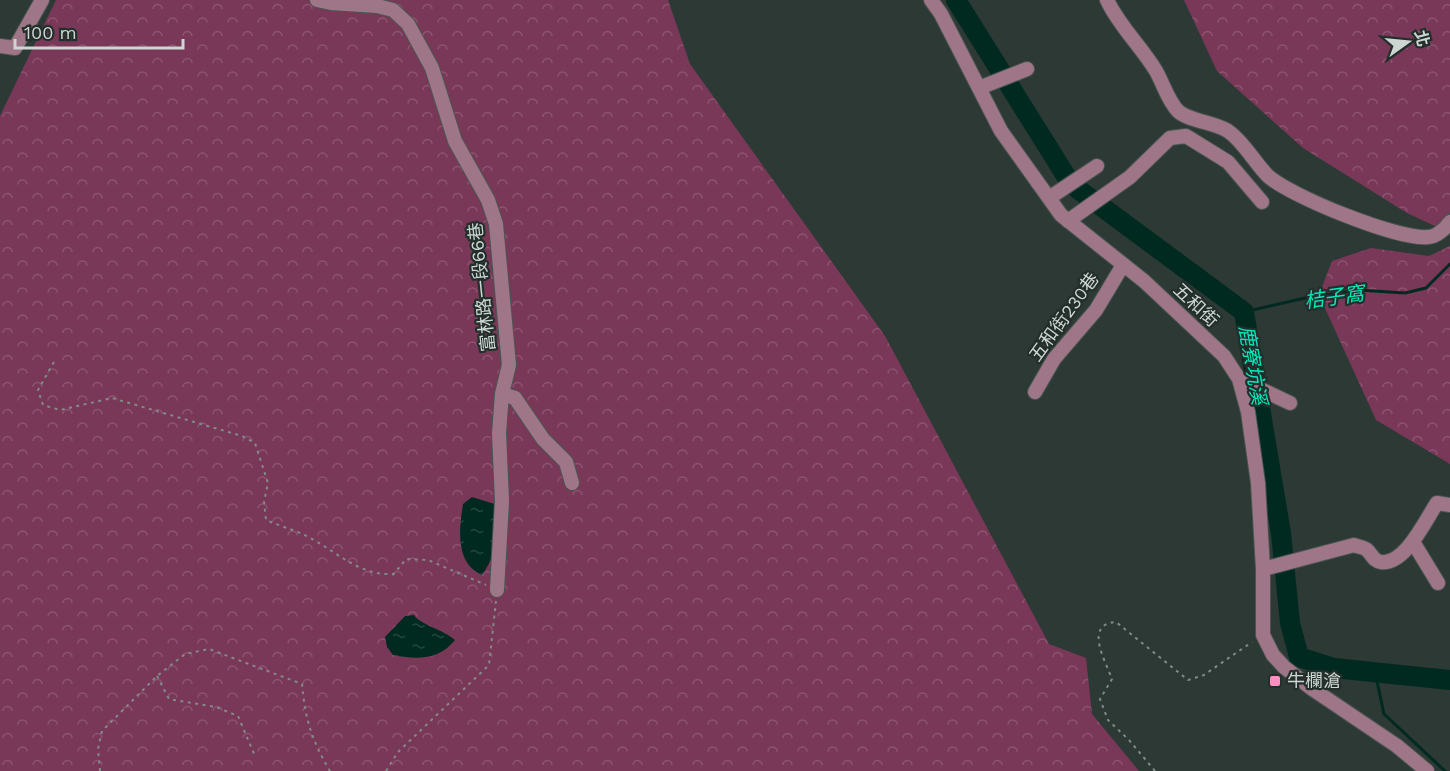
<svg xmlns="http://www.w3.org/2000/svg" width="1450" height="771" viewBox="0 0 1450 771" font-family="'Work Sans','Noto Sans TC',sans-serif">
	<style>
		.forest { fill: url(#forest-crowns) }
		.water { fill: url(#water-ripples) }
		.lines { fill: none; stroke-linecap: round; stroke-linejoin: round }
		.stream { stroke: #002a20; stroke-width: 3 }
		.river { stroke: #002a20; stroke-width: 20 }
		.minor-casing { stroke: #4a5551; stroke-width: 16 }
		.path { stroke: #818b87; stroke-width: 2; stroke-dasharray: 3 4.5; stroke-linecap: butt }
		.minor { stroke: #9f7688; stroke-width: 14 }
		.poi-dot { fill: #fc8fc2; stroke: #232f2b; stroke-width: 2 }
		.labels { text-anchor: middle; stroke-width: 4.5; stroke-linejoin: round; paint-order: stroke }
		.street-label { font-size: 18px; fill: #ced6d3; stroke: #232f2b }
		.poi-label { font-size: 18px; fill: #ced6d3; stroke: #232f2b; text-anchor: start }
		.water-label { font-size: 20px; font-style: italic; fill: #07e7bc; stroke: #232f2b }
	</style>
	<defs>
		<pattern id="forest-crowns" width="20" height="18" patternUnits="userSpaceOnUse" patternTransform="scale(1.5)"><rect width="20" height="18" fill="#7a3859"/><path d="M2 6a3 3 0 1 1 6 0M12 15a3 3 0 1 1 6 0" fill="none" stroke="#8c5470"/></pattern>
		<pattern id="water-ripples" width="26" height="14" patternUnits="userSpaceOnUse" patternTransform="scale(1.5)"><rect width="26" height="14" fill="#002a20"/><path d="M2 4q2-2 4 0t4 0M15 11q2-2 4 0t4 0" fill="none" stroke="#244840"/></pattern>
	</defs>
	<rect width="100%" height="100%" fill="#2d3935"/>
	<path class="forest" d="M56,0H668L690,64L885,336L1049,644L1086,658L1092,714L1139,771H0V116Z
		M1184,0H1450V233L1407,213L1303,148L1217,71Z
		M1450,246V464L1376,420L1319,295L1332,261L1371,248L1429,256Z"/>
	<path class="water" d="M472,497L498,505C496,531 498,554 482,575C455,563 459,529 463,504Z
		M414,615C419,624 444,630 455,640C439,660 417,660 393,655L387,647L385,637L405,616Z"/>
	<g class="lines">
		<path class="stream" d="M1244,312L1305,298L1358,290L1405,293L1426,288L1450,264
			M1375,672L1384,714L1445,771"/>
		<path class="river" d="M956,0L1071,184L1244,312L1281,533L1290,623L1299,657L1334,668L1450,680"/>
		<defs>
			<path id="minor" d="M317,0L331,3L377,6L393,10L408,24L432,68L455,141L488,200L496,224L509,365L502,394L499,433L502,501L497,590
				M931,0L941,14L1001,131L1061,215L1144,281L1224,356L1239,379L1248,412L1258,483L1263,569V635L1273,655L1284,667L1311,688L1397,746L1427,771
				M1107,0C1119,26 1141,46 1156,71C1163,83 1168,101 1178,111C1188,121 1214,122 1228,131C1244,142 1254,162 1268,176C1290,196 1398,240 1428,237C1436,237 1445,229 1450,222
				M0,46L15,48L42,0
				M979,88L1027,69
				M1049,198L1097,166
				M1068,221L1130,177L1170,138L1186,136L1228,162L1262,202
				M1239,379L1290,403
				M1035,392L1054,359L1096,310L1123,265
				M502,394L515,398L543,439L566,462L572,483
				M1413,542L1438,583
				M1263,569L1354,545C1358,547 1364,547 1367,550C1372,554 1373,561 1381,562C1405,565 1425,521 1437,503L1450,505"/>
		</defs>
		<use href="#minor" class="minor-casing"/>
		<path class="path" d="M54,362L38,390L43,405L60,410L112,398L242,436L255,443L268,483L264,502L266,520C282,527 299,531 314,540C340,555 362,576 394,574L406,559L428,560L486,585
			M157,676L169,699L216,707L238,716L255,756
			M100,771L98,749L102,731L157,676L185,654L209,649L302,684C305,719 312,741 330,771
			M386,771L398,752L489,665L496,601
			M1155,771L1129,740L1108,720L1100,699L1112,679C1106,662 1083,624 1116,622L1188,680L1204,675L1252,642"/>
		<use href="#minor" class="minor"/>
	</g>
	<rect class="poi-dot" x="1269" y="675" width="12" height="12" rx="3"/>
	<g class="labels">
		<g class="street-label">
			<text transform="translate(482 287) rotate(-96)" y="6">富林路一段66巷</text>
			<text transform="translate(1196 305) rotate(43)" y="6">五和街</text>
			<text transform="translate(1064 317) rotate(-54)" y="6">五和街230巷</text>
		</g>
		<g class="poi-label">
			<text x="1287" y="687">牛欄滄</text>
		</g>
		<g class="water-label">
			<text transform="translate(1334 297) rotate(-8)" y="7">桔子窩</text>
			<text transform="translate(1253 365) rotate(80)" y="7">鹿寮坑溪</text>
		</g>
	</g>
	<g transform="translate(1408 42) rotate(75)" stroke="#232f2b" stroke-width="4.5" paint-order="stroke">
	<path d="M0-4.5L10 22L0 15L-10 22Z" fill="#ced6d3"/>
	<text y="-9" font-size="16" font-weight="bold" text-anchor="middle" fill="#ced6d3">北</text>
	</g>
	<path d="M15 39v9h168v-9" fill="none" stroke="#ced6d3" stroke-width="3"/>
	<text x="24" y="39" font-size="18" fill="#ced6d3" stroke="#232f2b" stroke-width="4.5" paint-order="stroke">100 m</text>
</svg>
